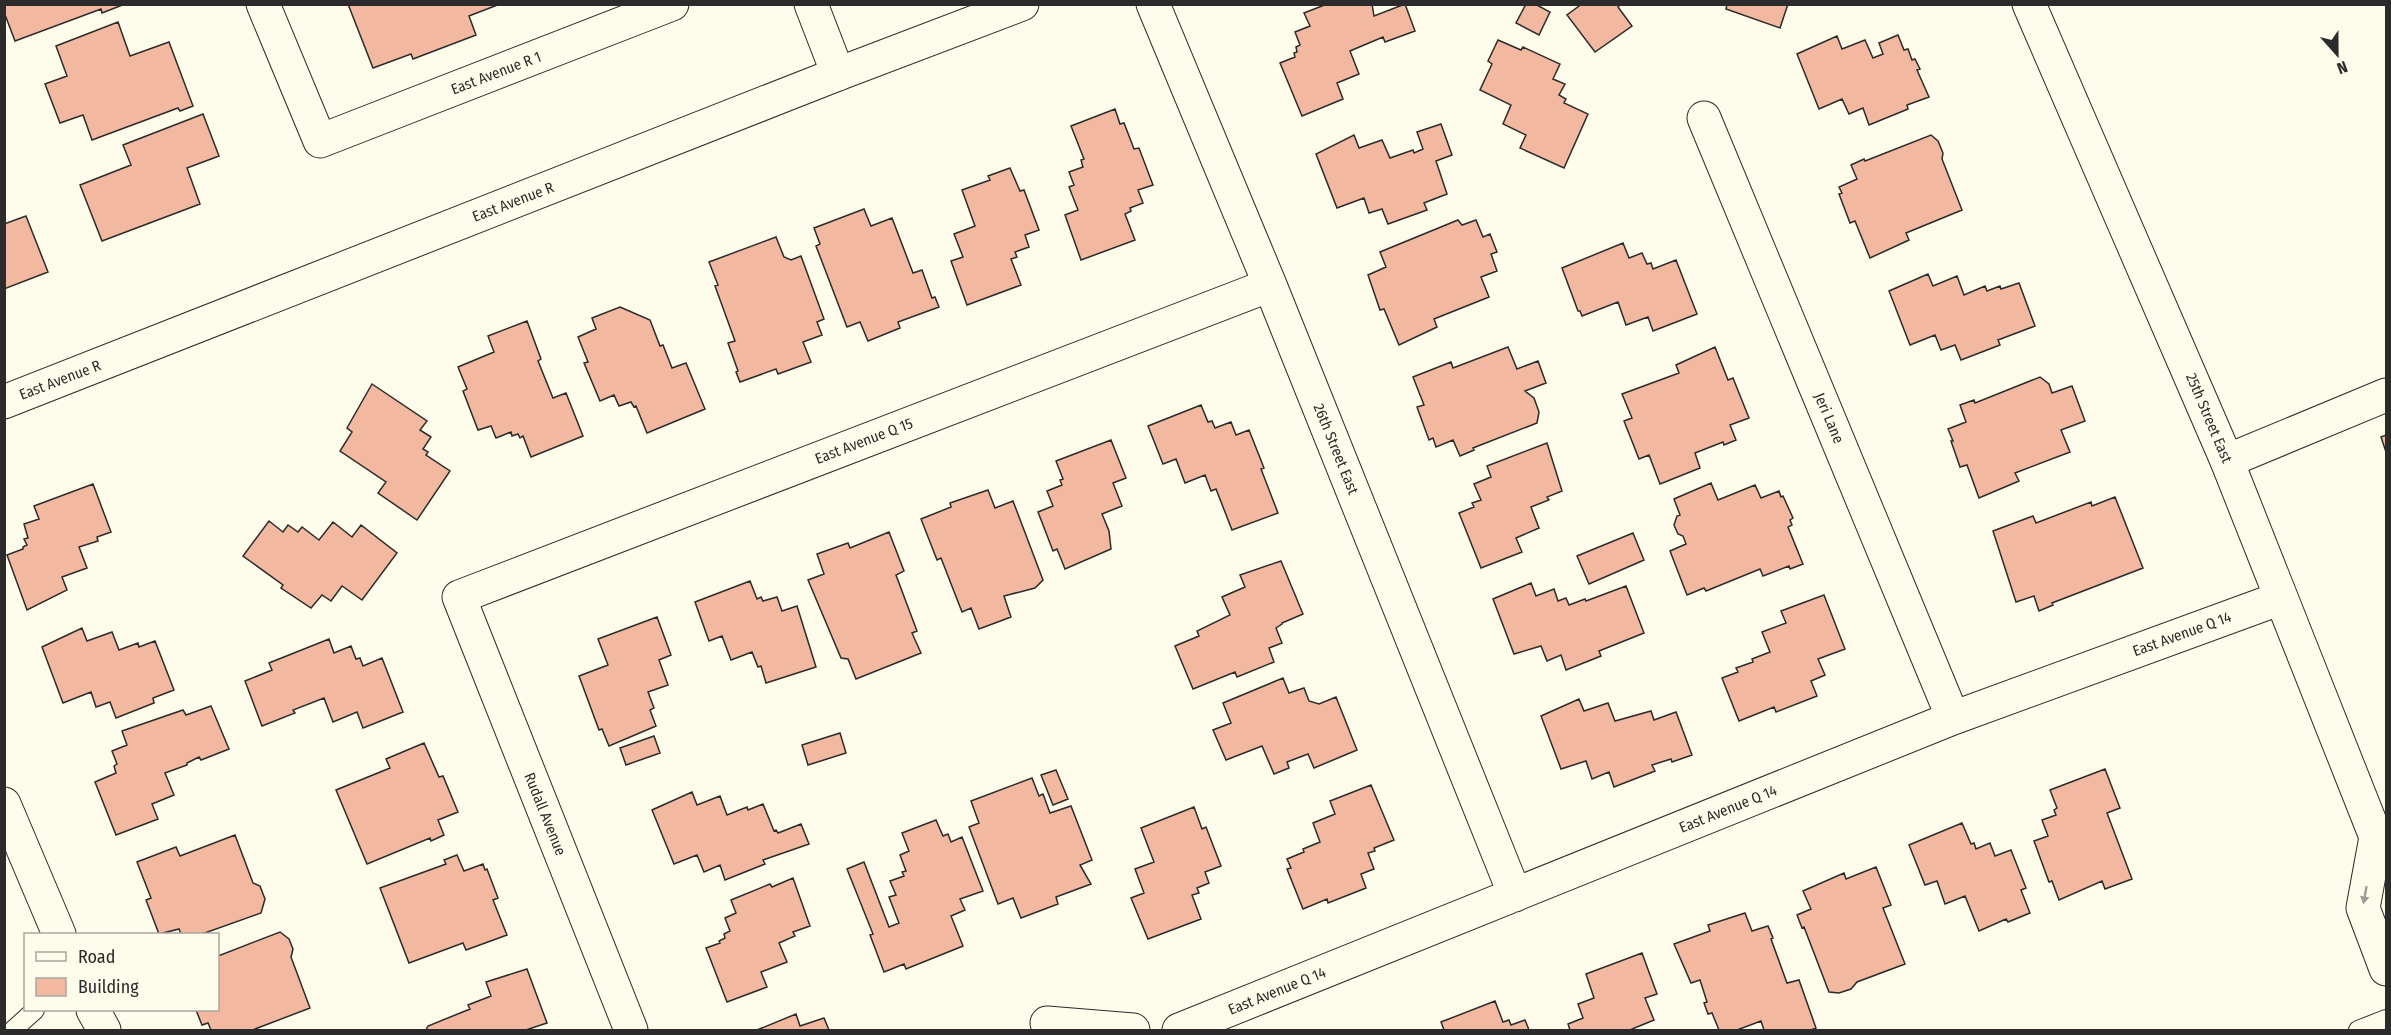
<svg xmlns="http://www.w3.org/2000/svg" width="2391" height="1035" viewBox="0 0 2391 1035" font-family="'Fira Sans Condensed',sans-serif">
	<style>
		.building { fill: #f2b8a0; stroke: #2b2b2b; stroke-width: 1.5 }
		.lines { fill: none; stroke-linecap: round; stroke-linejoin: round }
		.lane-casing { stroke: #2b2b2b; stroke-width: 20 }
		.street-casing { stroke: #2b2b2b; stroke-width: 35 }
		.secondary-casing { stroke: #2b2b2b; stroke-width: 35 }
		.lane { stroke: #fdfbea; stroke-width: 18 }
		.street { stroke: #fdfbea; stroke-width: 33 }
		.secondary { stroke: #fdfbea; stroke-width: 33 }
		.oneway { fill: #9e9d94 }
		.labels { text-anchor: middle; stroke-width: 4.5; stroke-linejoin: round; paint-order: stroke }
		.street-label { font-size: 15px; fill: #2b2b2b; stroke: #fdfbea }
	</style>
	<rect width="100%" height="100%" fill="#fdfbea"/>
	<path class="building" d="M4,4H125L102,13L101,9L15,41L4,12Z
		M348,4H500L469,16L476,35L413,59L411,54L373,68Z
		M1327,4H1372L1374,16L1405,4L1415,31L1385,42L1383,37L1350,51L1359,74L1337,83L1343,99L1302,116L1280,63L1295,57L1294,53L1297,52L1296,47L1300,45L1295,32L1310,26L1304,13Z
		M1526,4H1535L1550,12L1539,35L1516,23Z
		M1578,4H1621L1618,7L1632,26L1595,52L1567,15L1579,6Z
		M1727,4H1788L1780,28L1726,9Z
		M118,22L130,56L169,42L193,106L180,111L178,108L92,140L83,115L60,123L45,84L67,76L56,46Z
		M1898,35L1904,50L1908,49L1912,60L1915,59L1920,69L1917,70L1929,97L1907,105L1908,109L1869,125L1863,108L1849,114L1842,99L1819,109L1797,54L1837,36L1842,49L1865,40L1873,58L1883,54L1879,43Z
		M1498,40L1521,50L1523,47L1560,64L1553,79L1565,84L1559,95L1566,99L1564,103L1588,114L1564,168L1520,148L1526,135L1503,124L1511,105L1480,90L1492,64L1488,61Z
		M1115,109L1120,124L1124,123L1134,149L1139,148L1153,185L1138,190L1143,203L1130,208L1131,211L1125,214L1135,240L1081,260L1065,215L1078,210L1069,187L1074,185L1069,172L1083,167L1081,160L1084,159L1071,126Z
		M203,114L219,156L187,168L200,204L102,241L80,185L131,165L123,145Z
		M1441,124L1452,155L1436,161L1447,194L1424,203L1427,210L1388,224L1382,209L1369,213L1364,198L1337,208L1316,154L1354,135L1359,148L1382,140L1390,158L1413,150L1414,153L1423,149L1417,132Z
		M1931,135L1938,141L1943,153L1942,159L1962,210L1906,233L1909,240L1870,258L1855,221L1850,223L1839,194L1842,193L1839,187L1857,179L1851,165L1864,159L1865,161Z
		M1010,168L1020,191L1024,190L1039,230L1025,235L1029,247L1015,252L1017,257L1011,259L1021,285L967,305L951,261L963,257L954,234L975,226L962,190L990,180L988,176Z
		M864,209L871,226L892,218L913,273L922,270L932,298L935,297L939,307L898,322L900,328L868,341L860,322L847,327L816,246L820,244L814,228Z
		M26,216L48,272L4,289V224Z
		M1458,220L1462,225L1476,220L1483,237L1490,234L1497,252L1491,254L1497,271L1481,277L1489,297L1434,319L1437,327L1399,345L1384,309L1380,310L1368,275L1386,267L1380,252Z
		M776,237L784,257L791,260L801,256L824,319L817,322L822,335L803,342L811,362L778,374L776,369L740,382L736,372L738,371L728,343L735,341L715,286L718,285L709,262Z
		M1623,243L1629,258L1642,253L1647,264L1651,263L1653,269L1676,260L1697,314L1653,331L1648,317L1626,325L1618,302L1582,316L1580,311H1578L1562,268Z
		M1928,274L1933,286L1957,276L1964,295L1985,286L1987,291L2000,286L2001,289L2019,283L2035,326L1998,340L2000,345L1961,360L1955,345L1941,350L1935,335L1910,345L1889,291Z
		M620,307L650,320L660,346L663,345L672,368L686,363L705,409L647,433L636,406L634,407L631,402L619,406L614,395L600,401L584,363L588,362L578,337L596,329L592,318Z
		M527,321L541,359L538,361L553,398L566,393L583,436L531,457L523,436L520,438L518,434L512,436L511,432L496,438L491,426L478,430L463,391L467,389L458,367L494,352L488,336Z
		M1508,347L1517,369L1538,361L1546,383L1525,391L1534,398L1539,412L1537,423L1473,448L1474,450L1460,456L1453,440L1436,447L1433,438L1429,440L1417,407L1424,405L1413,377L1451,362L1453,368Z
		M1715,347L1728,380L1733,378L1749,418L1730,425L1736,440L1724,445L1723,442L1695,453L1700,468L1660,484L1649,455L1639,459L1624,421L1632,418L1622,394L1679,373L1676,365Z
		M2040,377L2049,384L2052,393L2072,386L2085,421L2061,430L2070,452L2015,473L2019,481L1979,498L1967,465L1960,467L1951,441H1953L1948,429L1966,422L1960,405L1974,400L1975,403Z
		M372,384L427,421L420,430L431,437L423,449L428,452L426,455L450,471L417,520L378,493L386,482L340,451L352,432L347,428Z
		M1201,405L1208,422L1212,421L1215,428L1231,422L1236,435L1249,430L1264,468L1261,469L1278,513L1232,530L1216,489L1211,491L1205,475L1185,483L1176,459L1163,464L1148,426Z
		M2386,435V452L2381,437Z
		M1111,440L1126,478L1113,483L1122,506L1102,514L1109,531L1111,549L1065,569L1057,549L1053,551L1038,512L1053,506L1047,491L1062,485L1060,480L1063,479L1056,461Z
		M1547,443L1562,491L1547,497L1549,500L1531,507L1539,528L1516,538L1522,552L1481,568L1459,513L1474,507L1472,503L1481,500L1474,484L1491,477L1487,466Z
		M1711,483L1718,500L1755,485L1761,498L1779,491L1781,497L1783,496L1793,518L1790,520L1792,525L1788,527L1803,564L1790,569L1789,566L1763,576L1760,569L1706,591L1704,588L1687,595L1670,551L1686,544L1683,536L1678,534L1674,525L1677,516L1680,515L1674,499Z
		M93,484L111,532L97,537L98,541L79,547L87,568L62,577L67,590L27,610L7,555L23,549V547L27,545L24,539L28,538L24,524L39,519L34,506Z
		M988,490L995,508L1013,501L1043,580L1035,588L1004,596L1011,617L979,629L971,608L962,612L941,558L937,560L921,519L951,507L950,503Z
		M2115,497L2143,568L2052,603L2053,605L2039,611L2034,596L2016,602L1993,531L2033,516L2036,523L2091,502L2092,506Z
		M269,521L283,532L288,525L298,532L302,527L319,540L333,522L352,537L361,525L397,553L362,600L342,586L331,601L322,595L311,608L281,588L283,585L243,556Z
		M889,532L904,571L896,575L917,631L912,633L921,653L856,679L848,659L841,658L808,580L824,574L817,554L848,543L850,548Z
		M1633,533L1644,560L1589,584L1577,556Z
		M1281,561L1303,614L1282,623V624L1276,628L1282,643L1269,648L1274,662L1237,677L1235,672L1193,689L1175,646L1199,636L1197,631L1230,615L1222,597L1245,587L1240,575Z
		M750,581L757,599L761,597L763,601L777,597L782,611L797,606L816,667L766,683L761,666L758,667L752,652L731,660L722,636L709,641L695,602Z
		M1531,583L1536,596L1554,589L1558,601L1566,598L1569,605L1585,599L1586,601L1626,586L1644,633L1599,651L1601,656L1566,670L1561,655L1547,661L1541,646L1514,654L1493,599Z
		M1824,595L1845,649L1818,659L1825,675L1811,681L1817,696L1776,712L1774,707L1739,721L1722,678L1738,672L1736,668L1753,662L1752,659L1770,652L1762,632L1786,623L1781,611Z
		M657,617L671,655L659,660L668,685L648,692L654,708L650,710L656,726L609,746L602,729L599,730L579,676L608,665L598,639Z
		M82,628L87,641L112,632L119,650L138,643L139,647L155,641L174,690L153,698L154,703L116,718L110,702L96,707L91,692L63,703L42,647Z
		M329,639L334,653L351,646L356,659L360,658L363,666L382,658L403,712L363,728L357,712L333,722L324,698L293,710L295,713L262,726L245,681L272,670L269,663Z
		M1283,678L1289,693L1304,688L1309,701L1319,704L1336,697L1357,750L1314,768L1308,754L1287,762L1289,768L1274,774L1262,746L1226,760L1213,730L1231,723L1223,703Z
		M1579,699L1584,711L1608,703L1615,721L1651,711L1654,720L1676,712L1692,755L1672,762L1671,759L1652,765L1655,771L1614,787L1609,772L1592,779L1586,761L1561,769L1541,716Z
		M211,706L229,749L201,760L199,757L187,763V765L165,773L174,795L152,804L158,819L116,835L95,782L116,773L114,766L117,764L112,751L127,745L122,731L183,710L186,715Z
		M840,733L846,753L808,765L802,745Z
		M654,736L660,753L626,765L620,748Z
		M424,743L439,777L443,776L458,812L438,820L444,835L431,841L430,838L367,864L336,790L390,768L386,759Z
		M2105,769L2120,808L2107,813L2132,879L2105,889L2102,881L2059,900L2052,881L2049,882L2034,841L2048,836L2042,820L2056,815L2054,810L2057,808L2050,790Z
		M1056,770L1068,799L1053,805L1041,775Z
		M1032,778L1039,796L1043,794L1050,813L1071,806L1092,860L1080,865L1091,884L1056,897L1058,904L1021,918L1013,898L998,904L969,827L979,823L971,801Z
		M1371,785L1394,840L1374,848L1375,851L1368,853L1374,869L1361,874L1366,888L1328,903L1327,899L1303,909L1287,869L1291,868L1287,859L1304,852L1303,849L1320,842L1313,823L1335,814L1330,801Z
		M692,792L697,805L720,796L727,815L747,807L748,810L763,804L774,831L776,830L778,833L801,824L809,844L763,860L765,864L725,880L720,865L704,872L697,855L674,864L652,810Z
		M1194,807L1202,829L1206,827L1221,866L1205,872L1209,883L1197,888L1199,893L1192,895L1201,919L1148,939L1131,898L1144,893L1135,869L1154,862L1141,828Z
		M936,820L943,836L948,834L951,842L962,837L983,891L960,899L965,910L951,916L963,946L906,969L904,964L884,972L870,935L873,934L847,869L864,862L889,927L899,923L889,897L896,895L890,881L904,876L902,872L906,871L900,855L909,851L902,833Z
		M1962,823L1971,844L1974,843L1976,849L1990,843L1995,856L2011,850L2026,888L2021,890L2030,913L2008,922L2006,919L1979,931L1965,896L1945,904L1937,881L1925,885L1909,845Z
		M235,835L253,883L260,886L265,899L261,913L202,934H181L179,929L159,934L146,900L151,898L137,862L176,847L180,856Z
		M457,855L464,871L483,864L485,870L487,869L498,898L493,900L507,935L466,950L463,943L409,963L380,888L446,864L444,860Z
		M1876,867L1891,905L1883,908L1905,964L1857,982L1851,989L1839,993L1829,992L1804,927L1802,928L1797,915L1811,909L1803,891L1844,873L1846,879Z
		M793,878L810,926L793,932L795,936L779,943L787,962L761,972L767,987L727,1002L706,948L720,943L719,941L725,938L724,934L730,931L725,918L736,913L731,900L770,884L772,887Z
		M1745,913L1752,931L1768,926L1773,938L1771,939L1787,983L1799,980L1816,1028L1811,1030H1764L1761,1021L1737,1030H1719L1712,1013L1708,1014L1704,1003L1707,1002L1700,980L1691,983L1674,944L1710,931L1708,925Z
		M280,932L289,939L293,949L291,957L310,1008L255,1029L256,1030H211L208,1023L202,1025L196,1010H218V956Z
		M1642,953L1657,994L1645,998L1654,1020L1632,1029V1030H1570L1568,1024L1583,1018L1578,1004L1594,998L1586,974Z
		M527,969L547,1023L526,1030H426L428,1026L470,1009L468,1005L491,996L486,982Z
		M1495,1001L1503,1022L1509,1020L1511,1025L1525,1020L1529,1030H1444L1441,1022Z
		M796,1014L800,1026L824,1018L829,1030H757Z"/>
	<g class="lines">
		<defs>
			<path id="lane" d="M13,1030L35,1010
				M2358,1030L2386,1019"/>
			<path id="street" d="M263,4L320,141L672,4
				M811,4L838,74
				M1153,4L1270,285L1515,895
				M1704,118L1953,718
				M2227,461L2386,395
				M4,804L59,934
				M93,1010L104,1030
				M1047,1023L1133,1030
				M631,1030L459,597L1270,285
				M1179,1030L1953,718L2281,598"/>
			<path id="secondary" d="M2029,4L2227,461L2376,837L2363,908L2386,969
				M4,402L838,74L1022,4"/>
		</defs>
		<use href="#lane" class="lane-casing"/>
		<use href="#street" class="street-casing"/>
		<use href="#secondary" class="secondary-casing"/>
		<use href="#lane" class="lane"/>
		<use href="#street" class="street"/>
		<use href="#secondary" class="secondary"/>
	</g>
	<defs><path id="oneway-solid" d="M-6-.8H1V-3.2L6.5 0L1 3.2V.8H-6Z" transform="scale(1.5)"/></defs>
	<use class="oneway" href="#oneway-solid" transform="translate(2365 895) rotate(100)"/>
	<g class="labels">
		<g class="street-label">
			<text transform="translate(496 73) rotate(-21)" y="5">East Avenue R 1</text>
			<text transform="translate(513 202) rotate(-21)" y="5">East Avenue R</text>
			<text transform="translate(60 380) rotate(-21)" y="5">East Avenue R</text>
			<text transform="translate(1829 418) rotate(67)" y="5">Jeri Lane</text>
			<text transform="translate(2209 418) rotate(67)" y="5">25th Street East</text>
			<text transform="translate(864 441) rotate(-21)" y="5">East Avenue Q 15</text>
			<text transform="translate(1336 449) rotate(68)" y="5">26th Street East</text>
			<text transform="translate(2182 634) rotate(-20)" y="5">East Avenue Q 14</text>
			<text transform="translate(1728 809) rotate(-22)" y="5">East Avenue Q 14</text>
			<text transform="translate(545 814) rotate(68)" y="5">Rudall Avenue</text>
			<text transform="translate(1277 991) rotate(-22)" y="5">East Avenue Q 14</text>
		</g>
	</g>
	<rect width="2391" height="1035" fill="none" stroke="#2b2b2b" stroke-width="12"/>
	<rect x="24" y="933" width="195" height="78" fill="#fdfbea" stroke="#a9a89e" stroke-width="1.5"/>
	<rect x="36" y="952" width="30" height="9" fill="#fdfbea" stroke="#a9a89e" stroke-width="1.5"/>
	<text x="78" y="963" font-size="18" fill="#2b2b2b">Road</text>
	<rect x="36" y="978" width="30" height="18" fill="#f2b8a0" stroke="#a9a89e" stroke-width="1.5"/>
	<text x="78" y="993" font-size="18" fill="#2b2b2b">Building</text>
	<g transform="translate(2337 54) rotate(159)" stroke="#fdfbea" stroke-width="4.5" paint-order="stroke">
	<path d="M0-4.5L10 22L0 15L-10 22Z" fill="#2b2b2b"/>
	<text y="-9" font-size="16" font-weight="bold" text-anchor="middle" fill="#2b2b2b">N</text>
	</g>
</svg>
